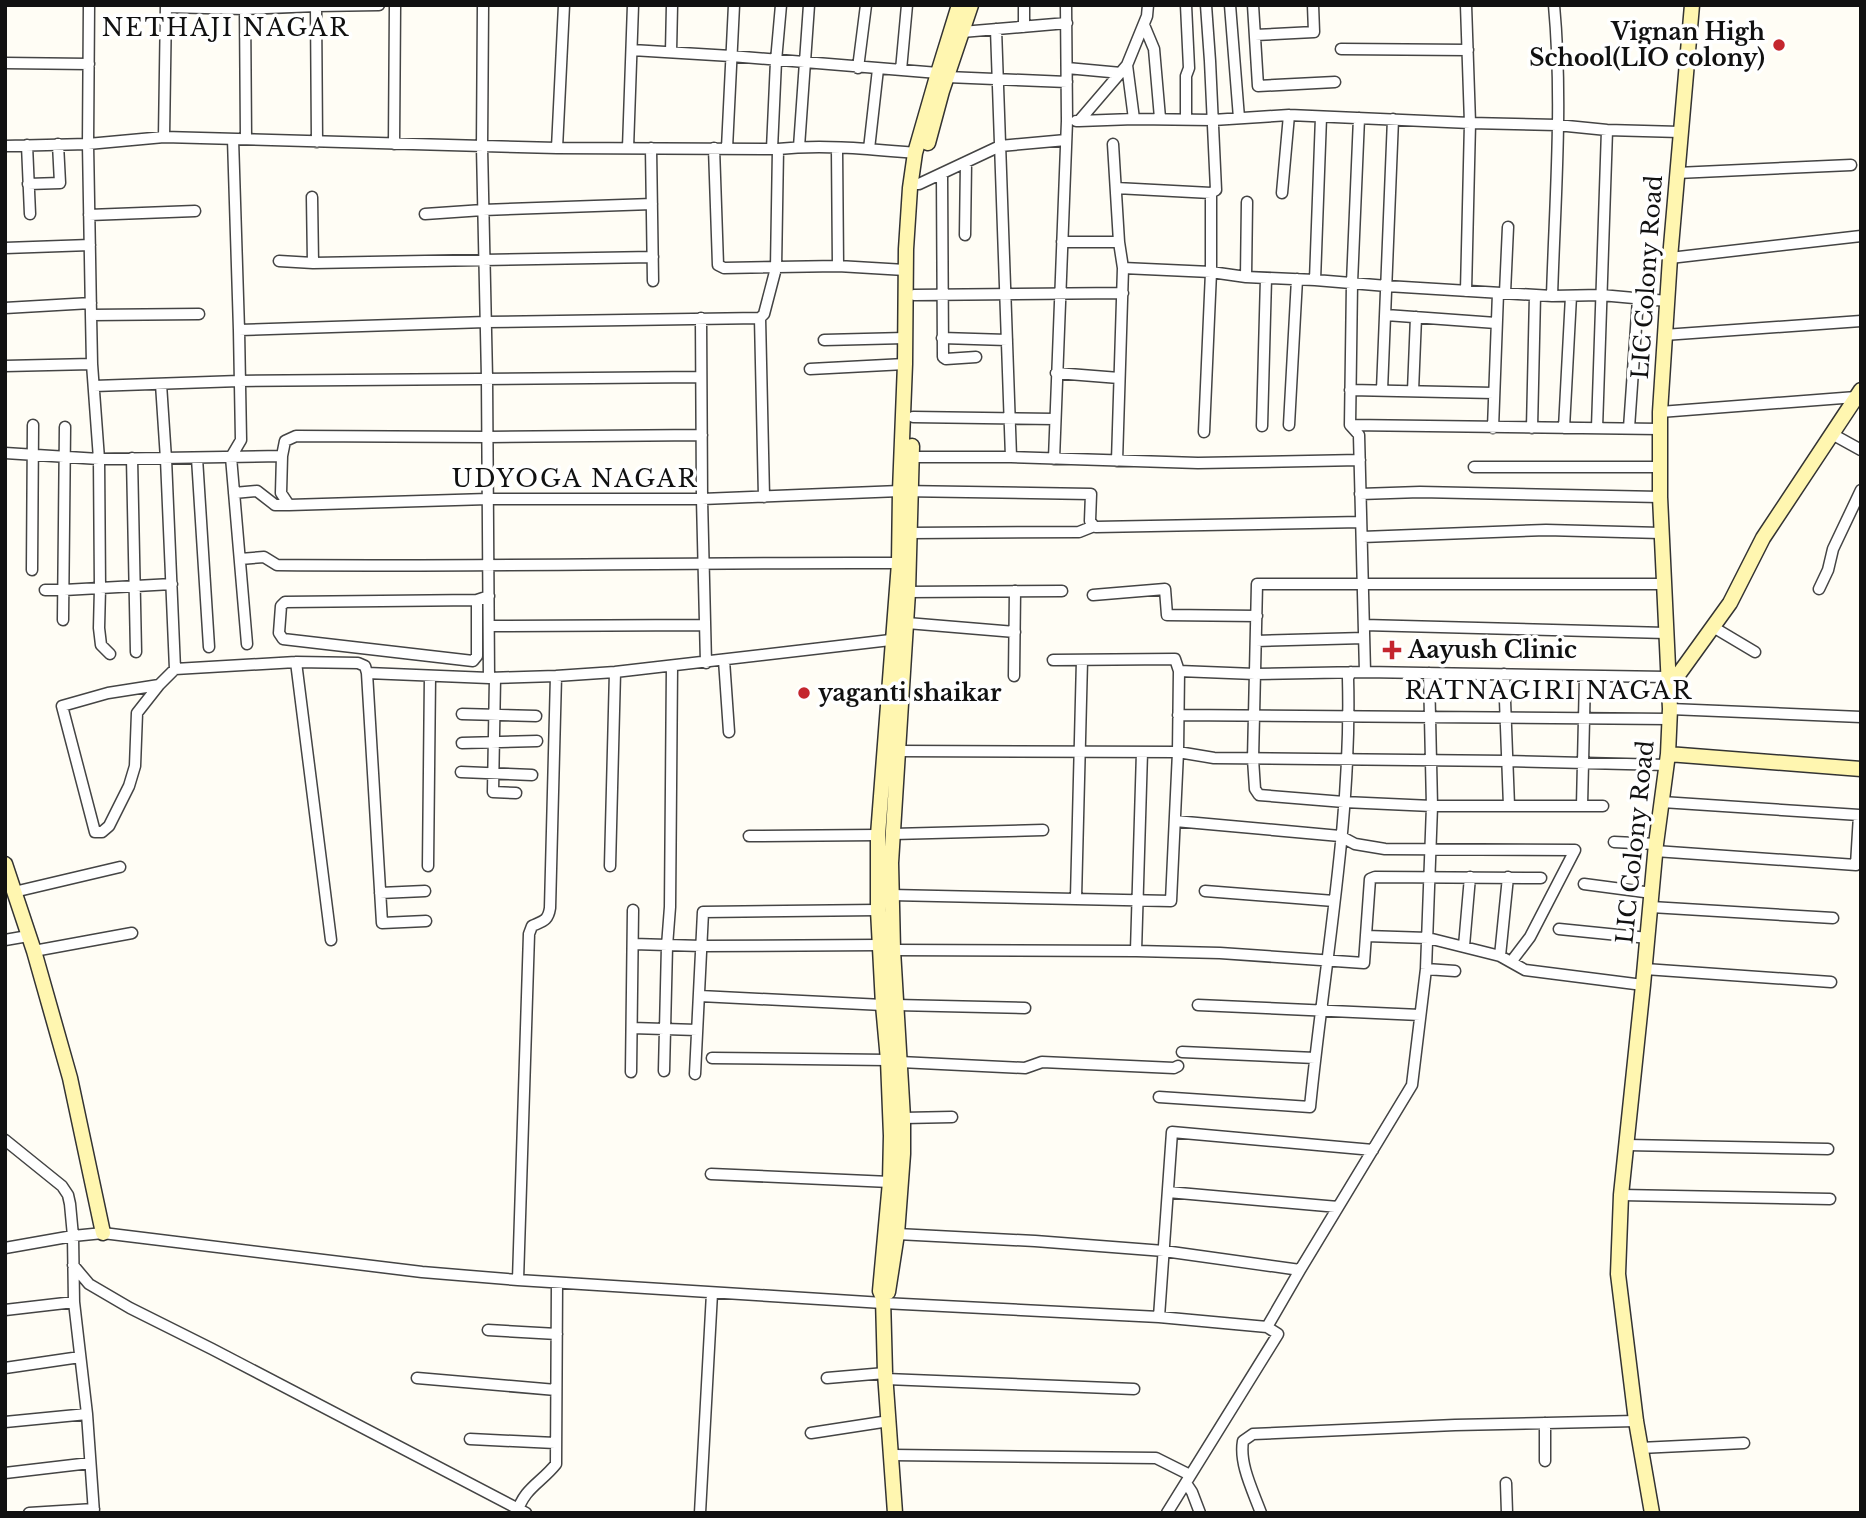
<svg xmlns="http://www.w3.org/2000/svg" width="1866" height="1518" viewBox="0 0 1866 1518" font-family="'Libre Baskerville',serif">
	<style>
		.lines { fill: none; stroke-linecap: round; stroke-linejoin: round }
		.street-casing { stroke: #444; stroke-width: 13 }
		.secondary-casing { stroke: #333; stroke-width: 17 }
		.street { stroke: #fff; stroke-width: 10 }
		.secondary { stroke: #fff6b0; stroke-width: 14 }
		.poi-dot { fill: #c4262e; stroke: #fff; stroke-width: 2.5 }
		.labels { text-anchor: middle; stroke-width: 7; stroke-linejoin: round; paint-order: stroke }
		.poi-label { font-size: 23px; font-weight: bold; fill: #111; stroke: #fff; text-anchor: start }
		.street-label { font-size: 23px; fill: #111; stroke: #fff }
		.neighbourhood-label { font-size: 24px; letter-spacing: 2px; fill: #111; stroke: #fff }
	</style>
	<rect width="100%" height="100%" fill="#fffdf5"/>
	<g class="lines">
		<defs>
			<path id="street" d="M89,5L88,144L91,315L92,364L99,459L100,588L99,628L101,645L110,654
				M483,5L482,147L487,378L489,678
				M1024,5V27
				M1230,5L1239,118
				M1253,5L1258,86L1335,82
				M1466,5L1470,123L1466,291
				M245,6L246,139
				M316,6L317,142
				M166,7L245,9L316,6L379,5
				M1144,25L1154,49L1160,118
				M996,29L1011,457
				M962,32L1067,23
				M1255,35L1314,32L1313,5
				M1341,49L1468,50
				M632,50L731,56L938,73
				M671,52L672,5
				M5,63L89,64
				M1127,65L1134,119
				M858,68L866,5
				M1067,68L1121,73
				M901,70L907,5
				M947,77L1067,82
				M1186,118V76L1189,68L1186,5
				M1359,118L1352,283L1350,425L1359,435L1365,672
				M1076,121H1079L1127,65L1147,16L1148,5
				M1079,121L1134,119L1213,120L1289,115L1470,123L1557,125L1607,130L1680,132
				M164,137L166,5
				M233,139L239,330L241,440L231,457L247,644
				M394,144L395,5
				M1113,144L1119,242L1123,268L1117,461
				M27,145L30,214
				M5,146L88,144L164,137L557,148L778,149C823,144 870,149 915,153
				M799,147L809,5
				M557,148L564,5
				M628,148L633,5
				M651,148L653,281
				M714,148L718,265L724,268L838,266L837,149
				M727,148L734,5
				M772,149L776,61L781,5
				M869,149L878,69
				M1677,173L1851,165
				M942,174L943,357L946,359L976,357
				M28,184L60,183L58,144
				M911,184H919L1000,146L1066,140
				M1116,188L1211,193
				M1282,193L1289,115
				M312,197L313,263
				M425,214L483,210L652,204
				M89,215L195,211
				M965,235L966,162
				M1062,242H1119
				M5,248L90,245
				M1670,258L1861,236
				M279,261L313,263L653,257
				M838,266L905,270
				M1123,268L1211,272L1246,277L1315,280L1387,286L1552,296L1601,295L1667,301
				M1246,277L1247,202
				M1315,280L1321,117
				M1505,293L1508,227
				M914,295L1123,293
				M1552,296C1555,199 1563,102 1554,5
				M5,308L91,303
				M91,315L199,314
				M1386,315L1496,323
				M701,318L702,499L706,663
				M760,318L764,497
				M239,330L486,322L760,318L764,314L776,268L778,149
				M1664,335L1861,321
				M942,338L1007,340
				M824,340L905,338
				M5,366L92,364
				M810,369L905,364
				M1056,373L1119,378
				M161,384L166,459L175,669
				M94,386L239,381L701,377
				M1350,390L1494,393
				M1382,390L1393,119
				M1413,391L1416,317
				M1660,412L1856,397
				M913,417L1055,419
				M1289,425L1297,279
				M1350,425L1660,429
				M1262,426L1266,278
				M1493,428L1498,293
				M1532,428L1535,295
				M1564,428L1571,296
				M1597,428L1607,130
				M1629,428L1638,299
				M1204,432L1211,272V193L1216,190L1210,61L1206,5
				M1832,434L1861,450
				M702,435L488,437L296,436L285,441L282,456L281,493L289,505L488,499H702L900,491L1091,494L1090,521L1094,526L1096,527L1361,522
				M5,453L99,459L282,456
				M911,457H1011L1198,463L1360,460
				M132,458L136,652
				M197,458L209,647
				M1054,459L1067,121L1066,5
				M1474,467H1660
				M234,493L257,491L275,505H289
				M1360,494L1420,492L1660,497
				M910,533L1079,532L1094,526
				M1362,537L1546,530L1661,533
				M240,559L264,557L277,565C485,567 692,562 899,563
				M32,570L33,425
				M1819,589L1828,570L1833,549L1861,490
				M45,590H64L172,584
				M908,592L1062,591
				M1093,595L1165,589L1167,615L1257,616
				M477,600V656L473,661L283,639L279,633L281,606L285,602L477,600L489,596
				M63,620L65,427
				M907,623L1015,632
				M1364,625L1666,633
				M490,626L705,625
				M1713,627L1755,652
				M1256,641L1364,638
				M724,660L729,732
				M296,662L331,940
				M1179,671L1255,674L1365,672L1667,677
				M367,673L382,923L426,921
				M1504,674L1509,806
				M1014,676L1015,591
				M495,678L493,792L516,793
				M159,685L137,713L135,766L129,786L109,826L102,832H95L62,706L108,693L159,685L175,669L296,662L358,663L365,666L367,673L489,678L556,676L615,672L899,639
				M1670,709L1861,717
				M462,714L536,716
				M1178,715L1670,719
				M462,743L537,741
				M897,751L1178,752L1214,758L1507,761L1667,765
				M461,772L532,775
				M1582,806L1585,676
				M1603,806H1432L1344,802L1259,795L1255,789L1253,759L1257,584H1664
				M1175,821L1340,836L1355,844L1385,849L1575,850L1530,937L1511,962
				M893,834L1043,830
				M749,836L878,835
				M1614,842L1656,844
				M1655,851L1856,865L1859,815L1662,802
				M428,866L430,676
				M610,866L615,672
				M1584,884L1652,893
				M1205,891L1334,901
				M14,892L120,867
				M380,893L425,891
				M891,895L1171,901L1178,752L1179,671L1175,659L1053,660
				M1076,898L1082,660
				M1651,907L1833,918
				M1559,929L1648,938
				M1366,936L1428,938L1500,956L1525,970L1643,985
				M5,940L28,936
				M633,944L702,946L879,945
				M1464,946L1470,877
				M893,950L1136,951L1220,953L1364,963L1370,879L1375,877L1541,878
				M34,951L132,933
				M1136,951L1142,752
				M1500,956L1508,877
				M1426,969L1455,971
				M1645,969L1831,982
				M700,996L883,1005
				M896,1005L1025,1008
				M1198,1005L1420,1015
				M632,1028L697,1030
				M1182,1052L1315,1058
				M712,1058L888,1060
				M900,1062L1025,1068L1042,1062L1174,1068L1178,1066
				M664,1071L667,946L670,907L672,666
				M631,1072L633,910
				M695,1074L703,912L878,910
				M1159,1097L1310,1107C1324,965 1352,820 1348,678L1351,672
				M903,1118L952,1117
				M5,1140L62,1186L68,1195L70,1204L73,1236L74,1302L87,1414L94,1513
				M1627,1145L1828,1149
				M711,1174L890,1182
				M1168,1192L1338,1207
				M1621,1195L1830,1199
				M897,1234L1035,1241L1164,1251L1300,1270
				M5,1248L73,1236L103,1233L422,1272L518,1280L883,1303L1159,1317L1267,1327
				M73,1265L89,1284L130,1308L212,1349L526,1513
				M518,1280L529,934L532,926C543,921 548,921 550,908L556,676
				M5,1310L74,1302
				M1159,1317L1172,1132L1373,1150
				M488,1330L557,1334
				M5,1368L80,1357
				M417,1378L556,1390
				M827,1378L885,1373
				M886,1379L1134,1389
				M5,1422L87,1414
				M1545,1423V1461
				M811,1433L889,1421
				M470,1439L555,1443
				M1640,1448L1744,1443
				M892,1455L1156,1458L1190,1475
				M5,1473L90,1463
				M1186,1483L1192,1492L1200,1513
				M1506,1483L1507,1513
				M29,1513L94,1509
				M517,1513C524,1488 541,1483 556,1464L557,1283
				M700,1513L712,1293
				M1167,1513L1278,1334L1267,1327L1300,1270L1412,1085L1426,969L1432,806L1429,673
				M1261,1513C1253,1491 1239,1464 1243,1441L1253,1434L1455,1425L1636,1421"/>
			<path id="secondary" d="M928,143L942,91L971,5
				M1668,689L1730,603L1763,538L1861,390
				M1668,754L1861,769
				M5,864L34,951L70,1078L103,1233
				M888,1292L897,1234L903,1154V1118L893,950L891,863L908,592L912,446
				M895,1513L885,1373L883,1298L880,1291L890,1182L891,1136L888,1060L883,1005L878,910V835L899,563L900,491L905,364L906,249L910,188L915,153L938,73L959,5
				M1652,1513L1636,1421L1618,1274L1621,1195L1643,985L1656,844L1668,754L1670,709L1660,497V412L1670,258L1692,5"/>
		</defs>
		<use href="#street" class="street-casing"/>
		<use href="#secondary" class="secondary-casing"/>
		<use href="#street" class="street"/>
		<use href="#secondary" class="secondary"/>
	</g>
	<g class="poi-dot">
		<circle cx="1779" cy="45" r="7"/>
		<path d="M1388.5 639.5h7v7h7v7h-7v7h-7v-7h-7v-7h7z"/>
		<circle cx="804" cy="693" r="7"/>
	</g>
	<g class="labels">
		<g class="poi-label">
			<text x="1765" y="40" text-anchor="end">Vignan High<tspan x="1765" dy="26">School(LIO colony)</tspan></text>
			<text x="1408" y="658">Aayush Clinic</text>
			<text x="818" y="701">yaganti shaikar</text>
		</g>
		<g class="street-label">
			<text transform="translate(1647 277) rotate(-86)" y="8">LIC Colony Road</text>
			<text transform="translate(1635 842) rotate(-84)" y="8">LIC Colony Road</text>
		</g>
		<g class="neighbourhood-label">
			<text x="226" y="36">NETHAJI NAGAR</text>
			<text x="575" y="487">UDYOGA NAGAR</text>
			<text x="1549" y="699">RATNAGIRI NAGAR</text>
		</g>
	</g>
	<rect width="1866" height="1518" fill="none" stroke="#111111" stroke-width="14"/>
</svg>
